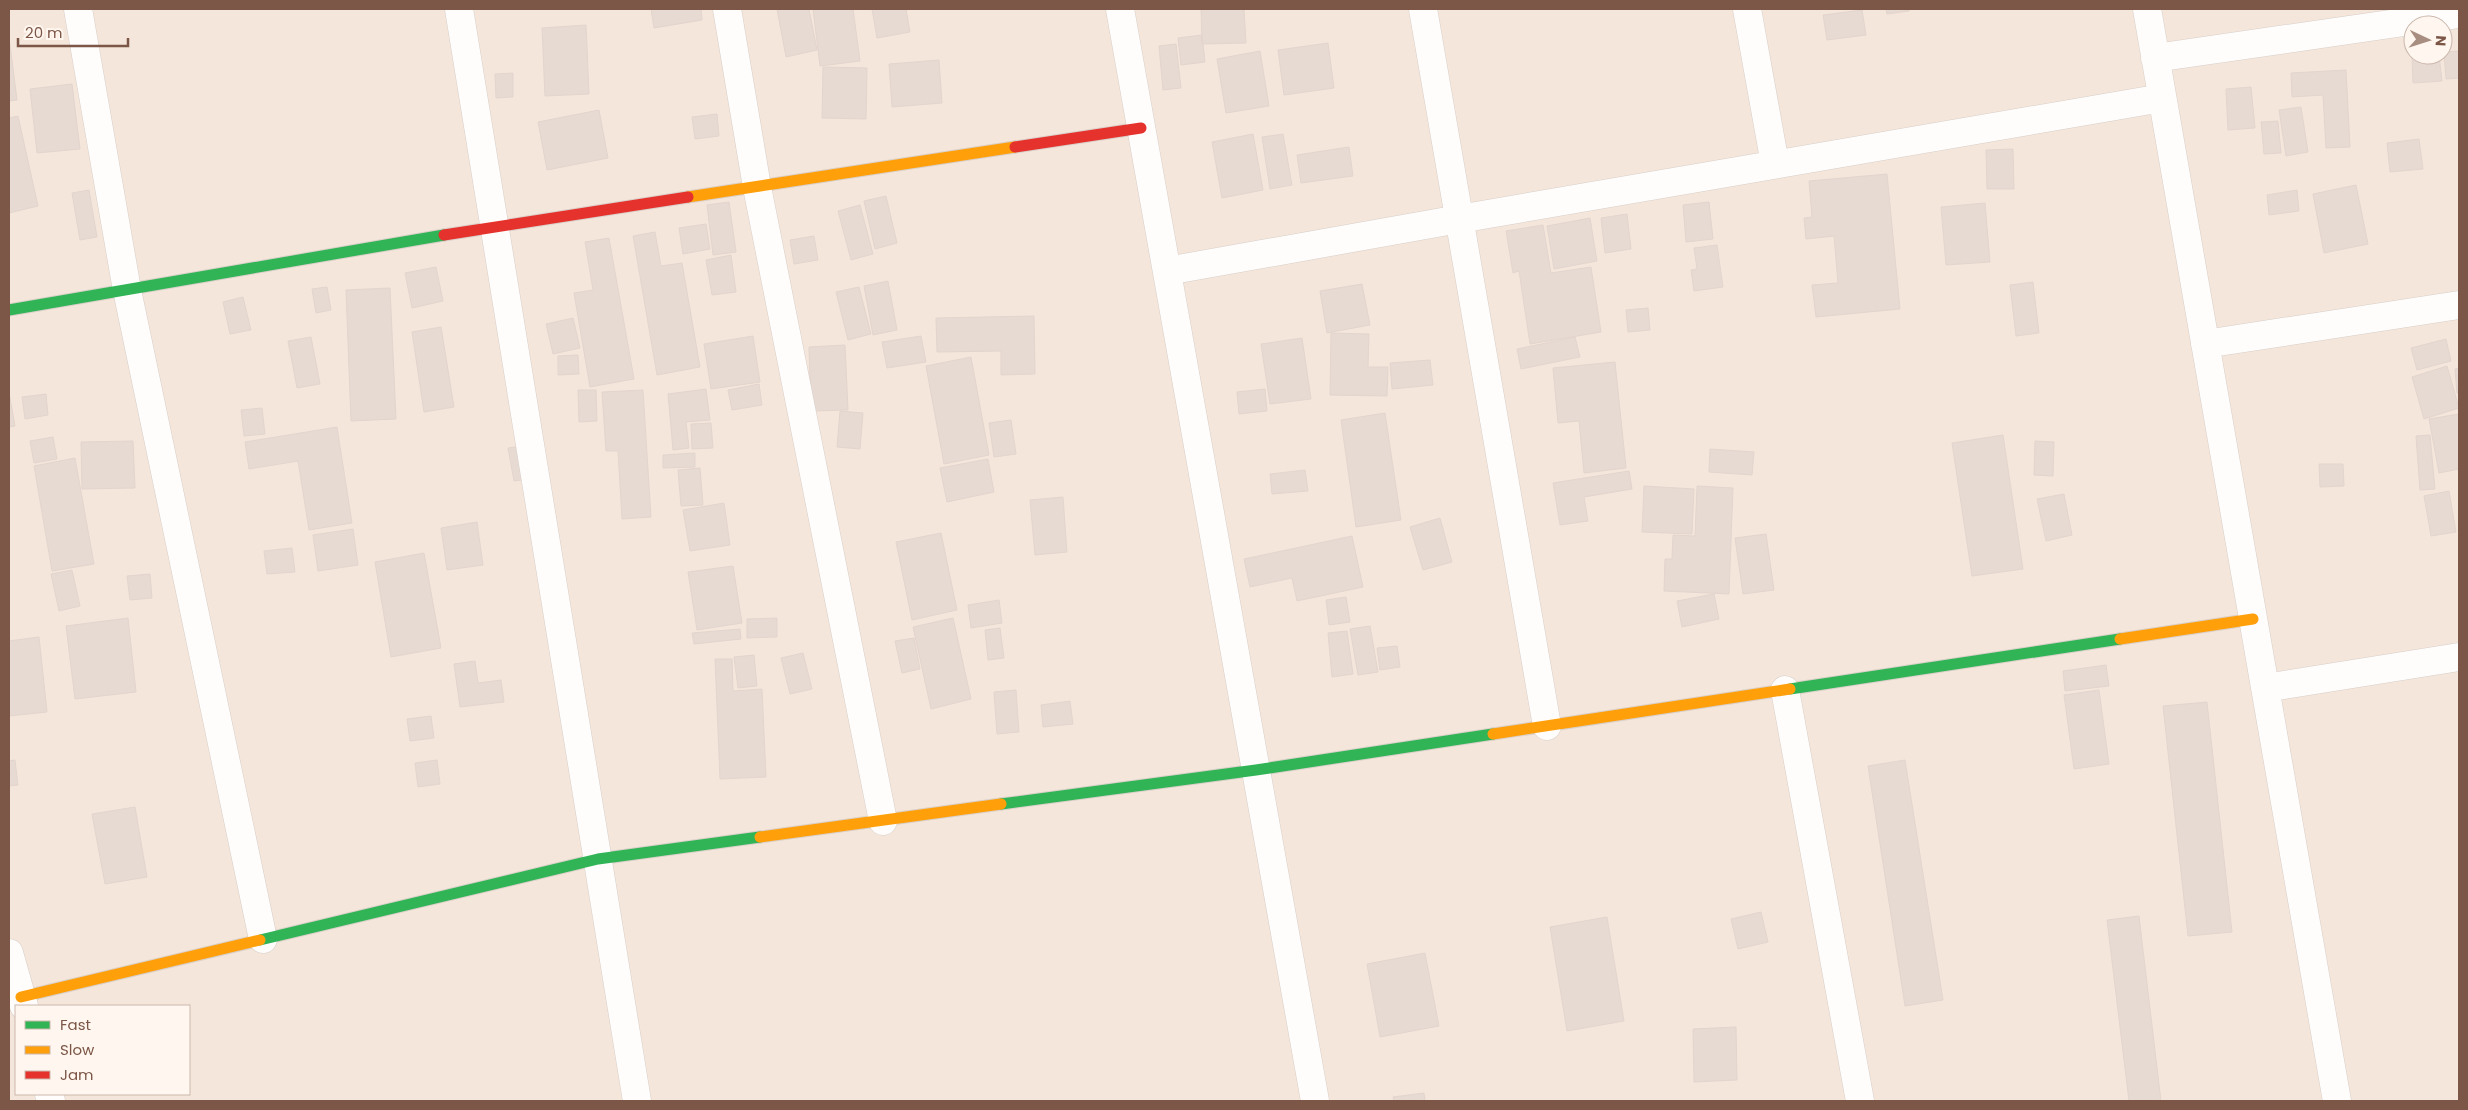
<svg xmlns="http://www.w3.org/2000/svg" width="2468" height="1110" viewBox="0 0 2468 1110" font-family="Poppins,sans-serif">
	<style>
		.residential { fill: #f4e6da; fill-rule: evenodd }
		.building { fill: #e6dad3; stroke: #e3d5ce }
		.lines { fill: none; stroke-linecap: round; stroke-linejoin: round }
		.street-casing { stroke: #d8cec8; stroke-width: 29 }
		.fast-casing { stroke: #dad0ca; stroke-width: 13 }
		.slow-casing { stroke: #dad0ca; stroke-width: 13 }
		.jam-casing { stroke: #dad0ca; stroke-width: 13 }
		.street { stroke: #fefdfc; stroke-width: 28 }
		.fast { stroke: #30b455; stroke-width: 11 }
		.slow { stroke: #ff9f0a; stroke-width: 11 }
		.jam { stroke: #e5322d; stroke-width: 11 }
	</style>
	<rect width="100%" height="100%" fill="#f9f3ec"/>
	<path class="residential" d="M9,9H2459V1101H9ZM2413,25H2443V55H2413ZM16,1006H189V1094H16Z"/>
	<path class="building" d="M651,9H701L702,20L654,28Z
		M777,9H809L817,50L786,57Z
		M813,9H853L860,61L820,66Z
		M872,9H906L910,32L877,38Z
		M1201,9H1244L1246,43L1202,44Z
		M1886,9H1909V11L1887,14Z
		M1862,10L1866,35L1827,40L1823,15Z
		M586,25L589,94L545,96L542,28Z
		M1202,35L1205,62L1181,65L1178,38Z
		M9,37L17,100L9,101Z
		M1328,43L1334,88L1284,95L1278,50Z
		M1176,44L1181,88L1163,90L1159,46Z
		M1260,51L1269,106L1226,113L1217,59Z
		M2459,51V78L2446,79L2444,52Z
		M2439,55L2442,81L2413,83L2412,56Z
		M939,60L942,103L892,107L889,64Z
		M823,67L867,68L866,119L822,118Z
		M2346,70L2350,147L2326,148L2323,95L2292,97L2291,73Z
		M513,73V97L496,98L495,74Z
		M72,84L80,149L37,153L30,89Z
		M2251,87L2255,128L2228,130L2226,89Z
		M2301,107L2308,152L2286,156L2279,110Z
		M599,110L608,158L547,170L538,122Z
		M717,114L719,136L695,139L692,117Z
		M18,116L38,206L9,213V118Z
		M2278,121L2281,153L2264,154L2261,122Z
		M1253,134L1263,190L1222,198L1212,142Z
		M1283,134L1292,185L1270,189L1262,137Z
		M2419,139L2423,169L2390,172L2387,143Z
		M1349,147L1353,176L1301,183L1297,155Z
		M2013,149L2014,189H1987L1986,150Z
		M1887,174L1900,309L1816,317L1812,285L1838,283L1834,236L1806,239L1804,218L1812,217L1809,181Z
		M2356,185L2368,244L2324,253L2313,194Z
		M89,190L97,237L80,240L72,193Z
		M2297,190L2299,211L2269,215L2267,195Z
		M886,196L897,243L875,249L864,201Z
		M729,202L736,252L713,255L707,205Z
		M1709,202L1713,239L1686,242L1683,205Z
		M1985,203L1990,262L1946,265L1941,207Z
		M860,205L873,254L851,260L838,211Z
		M1627,214L1631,249L1605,253L1601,218Z
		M1590,218L1597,261L1554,269L1547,226Z
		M706,224L710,249L683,254L679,228Z
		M1543,225L1551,273L1591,267L1601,332L1530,344L1519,271L1513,273L1506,231Z
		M655,232L661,266L682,263L700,367L657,375L633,236Z
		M814,236L818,260L794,264L790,240Z
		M609,238L634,379L590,387L574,293L593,290L585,242Z
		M1717,245L1723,287L1694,291L1691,270L1697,269L1694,248Z
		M731,255L736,292L712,295L706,260Z
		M436,267L443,301L412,308L405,273Z
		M888,281L897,330L873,335L864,286Z
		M2033,282L2039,333L2016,336L2010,285Z
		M1362,284L1370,325L1327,333L1320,291Z
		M327,287L331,310L316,313L312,289Z
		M859,287L871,334L848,340L836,292Z
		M390,288L396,419L351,421L346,290Z
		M243,297L251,330L230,334L223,302Z
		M1648,308L1650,330L1628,332L1626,310Z
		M1034,316L1035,374L1001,375V351L937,352L936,318Z
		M573,318L580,348L553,354L546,324Z
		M441,327L454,407L424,412L412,332Z
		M1331,333L1369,334L1368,367H1388L1387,396L1330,395Z
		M753,336L760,382L711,389L704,344Z
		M921,336L926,362L887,368L882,342Z
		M311,337L320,384L297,388L288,341Z
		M1575,337L1580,357L1521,369L1517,349Z
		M1302,338L1311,399L1270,404L1261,344Z
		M2446,339L2451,361L2417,370L2411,348Z
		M845,345L848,410L811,411L809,347Z
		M578,355L579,374L558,375V356Z
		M971,357L989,455L944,464L926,366Z
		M1430,360L1433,385L1392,389L1390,363Z
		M1615,362L1626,468L1584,473L1579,421L1558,423L1553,368Z
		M2447,366L2459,408L2424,419L2412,377Z
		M2459,368V393H2457L2455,369Z
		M759,384L762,405L732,410L728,390Z
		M706,389L710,420L686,422L689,448L673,450L668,394Z
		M1265,389L1267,411L1239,414L1237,392Z
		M578,390H596L597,421L579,422Z
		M643,390L651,517L622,519L618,451H606L602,392Z
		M9,392L15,426L9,427Z
		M46,394L48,415L25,419L22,397Z
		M262,408L265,434L244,436L241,410Z
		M840,411L863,413L860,449L837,447Z
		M1385,413L1401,520L1356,527L1341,420Z
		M2459,414V469L2439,473L2429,419Z
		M1011,420L1016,454L994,457L989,423Z
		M711,423L713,448L692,449L691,424Z
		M337,427L352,523L309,530L298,461L249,469L245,442Z
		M2003,435L2023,569L1972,576L1952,443Z
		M2430,435L2435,489L2420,490L2416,436Z
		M53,437L57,459L34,463L30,441Z
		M133,441L135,488L82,489L81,442Z
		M2035,441L2054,442L2053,476L2034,475Z
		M523,446L529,479L514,481L508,448Z
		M1710,449L1754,452L1752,475L1709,472Z
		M695,453V467L663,468V455Z
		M75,458L94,564L52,571L34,466Z
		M988,459L994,492L947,502L940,468Z
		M2319,464H2343L2344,486L2320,487Z
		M700,468L703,505L681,506L678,470Z
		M1305,470L1308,491L1272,494L1270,474Z
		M1629,471L1632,489L1584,497L1588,521L1560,525L1553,483Z
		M1644,486L1694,489L1692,534L1642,532Z
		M1697,486L1733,488L1729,594L1664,591L1665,559H1672L1673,535L1695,536Z
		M2449,491L2456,532L2431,536L2424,496Z
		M2064,494L2072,535L2046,541L2037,499Z
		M1063,497L1067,552L1035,555L1030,500Z
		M724,503L730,545L690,551L683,510Z
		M1440,518L1452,562L1423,570L1410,527Z
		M477,522L483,565L447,570L441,528Z
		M353,529L358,565L318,571L313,535Z
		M941,533L957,610L912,620L896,542Z
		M1766,534L1774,590L1743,594L1735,538Z
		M1352,536L1363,587L1297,601L1292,578L1250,587L1244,559Z
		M292,548L295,572L267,574L264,551Z
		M424,553L441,648L391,657L375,562Z
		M733,566L742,623L697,630L688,572Z
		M72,570L80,606L59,611L51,574Z
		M150,574L152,598L130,600L127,576Z
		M1714,594L1719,619L1682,627L1677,601Z
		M1346,597L1350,622L1329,625L1326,600Z
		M999,600L1002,623L971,628L968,605Z
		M128,618L136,692L75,699L66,626Z
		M777,618V637L747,638V619Z
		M953,618L971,699L931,709L913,627Z
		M1370,626L1378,672L1358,675L1350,629Z
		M1000,628L1004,658L988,660L985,630Z
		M740,629L741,639L694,644L692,633Z
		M1347,631L1353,674L1332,677L1328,633Z
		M39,637L47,712L9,716V641Z
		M914,638L920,669L902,673L895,641Z
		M1397,646L1400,667L1380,670L1377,648Z
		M803,653L812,689L790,694L781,658Z
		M754,655L757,686L738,688L734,657Z
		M715,659H732L733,691L762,689L766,777L720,779Z
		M475,661L478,683L501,680L504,702L460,707L454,664Z
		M2106,665L2109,686L2065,691L2063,671Z
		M1016,690L1019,732L997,734L994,692Z
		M2099,690L2109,764L2074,769L2064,695Z
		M1070,701L1073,724L1043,727L1041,705Z
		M2207,702L2232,932L2188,936L2163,706Z
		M431,716L434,738L410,741L407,719Z
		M15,760L18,785L9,786V761Z
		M437,760L440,784L418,787L415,763Z
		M1905,760L1943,1000L1905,1006L1868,766Z
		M135,807L147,877L105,884L92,814Z
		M1761,912L1768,942L1738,949L1731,919Z
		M2139,916L2161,1101H2129L2107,920Z
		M1607,917L1624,1021L1567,1031L1550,927Z
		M1425,953L1439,1026L1380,1037L1367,964Z
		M1736,1027L1737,1080L1694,1082L1693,1029Z
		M1424,1093L1425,1101H1394L1393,1097Z"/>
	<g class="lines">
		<defs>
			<path id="street" d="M78,9L127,290L263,939
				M459,9L637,1101
				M727,9L757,187L883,821
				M1120,9L1315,1101
				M1423,9L1547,726
				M1747,9L1775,164
				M2147,9L2337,1101
				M2155,58L2459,14
				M1167,271L1459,219L2162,98
				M2205,344L2459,305
				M2265,688L2459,657
				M1785,690L1860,1101
				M9,953L24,1006
				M49,1094L51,1101"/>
			<path id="fast" d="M9,310L444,235
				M1790,689L2120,639
				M1001,804L1256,770L1493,734
				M260,940L598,859L760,837"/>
			<path id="slow" d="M688,197L1015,147
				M2120,639L2253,619
				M1493,734L1790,689
				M760,837L1001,804
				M21,997L260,940"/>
			<path id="jam" d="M1015,147L1141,128
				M444,235L688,197"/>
		</defs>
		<use href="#street" class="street-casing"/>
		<use href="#fast" class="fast-casing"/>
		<use href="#slow" class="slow-casing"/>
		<use href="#jam" class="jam-casing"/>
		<use href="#street" class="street"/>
		<use href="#fast" class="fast"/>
		<use href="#slow" class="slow"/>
		<use href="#jam" class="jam"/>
	</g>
	<rect width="2468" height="1110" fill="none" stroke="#7c5647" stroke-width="20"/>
	<rect x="15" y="1005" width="175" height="90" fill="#fff7ef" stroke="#cbb7ac"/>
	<rect x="25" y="1021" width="25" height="8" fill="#30b455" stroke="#cbb7ac"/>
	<text x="60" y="1030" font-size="15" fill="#7c5647">Fast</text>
	<rect x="25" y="1046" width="25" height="8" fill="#ff9f0a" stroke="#cbb7ac"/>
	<text x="60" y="1055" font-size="15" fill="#7c5647">Slow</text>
	<rect x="25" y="1071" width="25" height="8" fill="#e5322d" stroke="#cbb7ac"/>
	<text x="60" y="1080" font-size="15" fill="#7c5647">Jam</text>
	<g transform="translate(2428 40) rotate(94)"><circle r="24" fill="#fff7ef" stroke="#cbb7ac"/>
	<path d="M0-4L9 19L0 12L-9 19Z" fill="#a88d81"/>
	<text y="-8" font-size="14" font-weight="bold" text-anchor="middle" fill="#7c5647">N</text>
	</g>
	<path d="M18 38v8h110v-8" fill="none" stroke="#7c5647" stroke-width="2.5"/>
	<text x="25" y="38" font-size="15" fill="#7c5647" stroke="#fff7ef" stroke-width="4" paint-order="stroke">20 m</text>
</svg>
